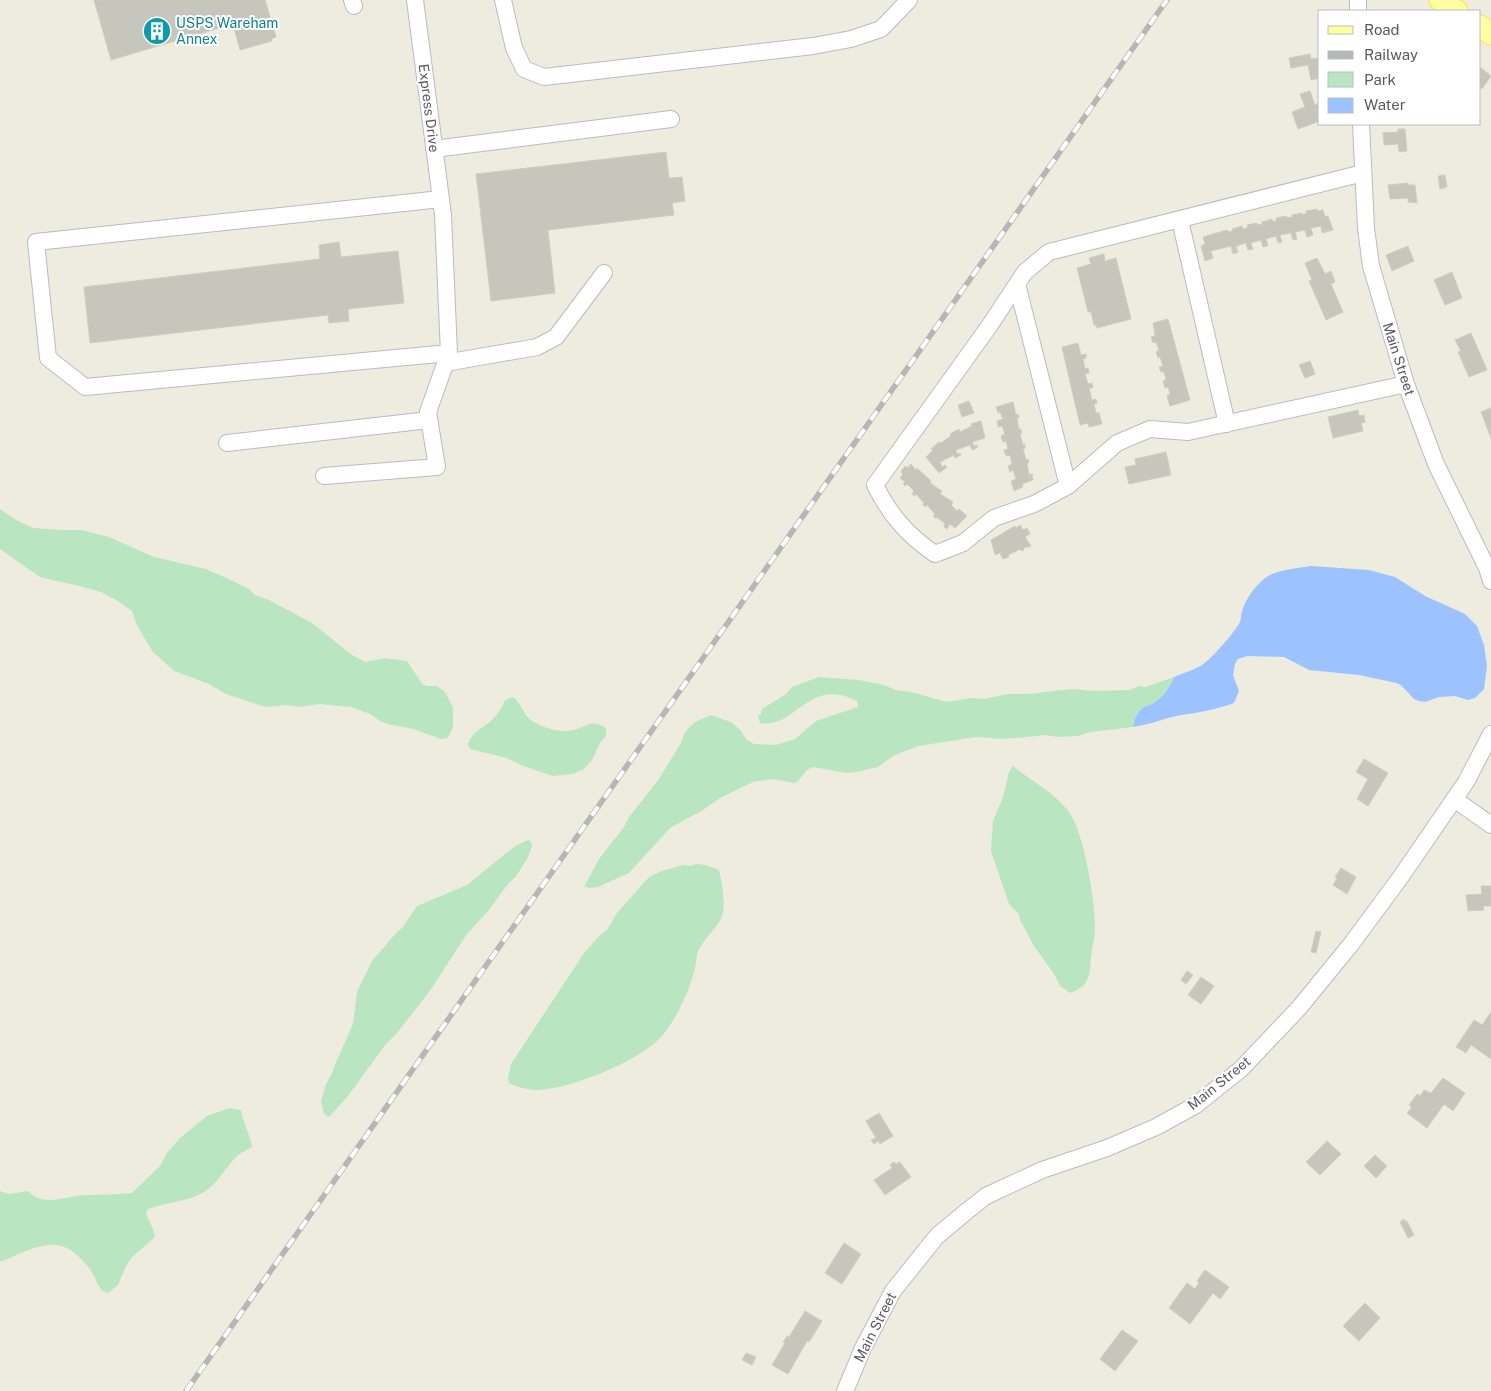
<svg xmlns="http://www.w3.org/2000/svg" width="1491" height="1391" viewBox="0 0 1491 1391" font-family="'Public Sans',sans-serif">
	<style>
		.green { fill: #b9e6c1 }
		.water { fill: #9cc3ff }
		.building { fill: #c7c6bc; stroke: #d1cebd }
		.lines { fill: none; stroke-linecap: round; stroke-linejoin: round }
		.minor-casing { stroke: #babbc2; stroke-width: 18 }
		.major-casing { stroke: #fae74a; stroke-width: 23 }
		.minor { stroke: #fff; stroke-width: 16 }
		.major { stroke: #feffa1; stroke-width: 21 }
		.rail-casing { stroke: #b5b6b6; stroke-width: 5.5 }
		.rail { stroke: #fff; stroke-width: 4; stroke-dasharray: 11; stroke-linecap: butt }
		.labels { text-anchor: middle; stroke-width: 4; stroke-linejoin: round; paint-order: stroke }
		.culture-label { font-size: 14px; fill: #0d838f; stroke: #fff; text-anchor: start }
		.street-label { font-size: 14px; fill: #585a61; stroke: #fff }
	</style>
	<rect width="100%" height="100%" fill="#edecdf"/>
	<path class="green" d="M0,509L16,520L33,528L61,530H81L109,537L154,557L206,569L233,581L249,589L255,595L269,600L312,623L352,655L365,662L385,658L407,661L422,684L427,686H437L445,692L453,708V727L448,738L441,739L413,729L388,724L380,721L370,714L351,707L320,704L298,707L288,705L265,707L226,694L209,684L174,671L152,651L137,625L132,611L118,601L101,592L79,586L40,577L0,549Z
		M819,677L859,680L884,685L896,690L915,693L946,702L972,698L984,699L1008,694H1028L1072,689L1096,691L1129,690L1140,686L1146,687L1174,677C1171,687 1162,698 1152,704C1150,705 1147,705 1144,707C1138,711 1134,720 1133,727L1091,732L1078,736L1058,737L1045,735L1038,736L1004,739L976,737L918,746L893,756L878,767L856,772L847,773L813,767L807,770L798,781L794,783L773,779L753,782L720,798L703,810L670,828L629,873L598,887L591,888L584,887L599,859L624,827L629,817L659,779L681,743L685,732L695,722L711,715L731,722L740,730L747,740L754,744L776,745L795,739L816,721L858,707L857,701C807,676 797,729 760,723L758,716L761,714L762,709L786,694L792,687Z
		M513,697C522,704 523,715 532,721C544,728 559,733 573,730C587,727 591,718 606,728V736L600,743L592,760L584,769L572,774L553,776L523,766L507,758L470,749L468,744C474,730 480,730 491,721C497,715 502,708 505,700Z
		M1013,766C1031,781 1054,792 1069,812C1084,832 1095,901 1095,927C1095,937 1092,947 1091,957C1090,967 1091,978 1083,986C1080,989 1074,991 1070,993L1060,986L1054,974L1034,946L1020,920L1019,914L1009,904L991,851L993,821L1003,797L1009,772Z
		M528,840L531,842L532,846L528,857L517,875L507,885L489,910L467,934L429,992L397,1033L386,1044L348,1096L329,1117L324,1114L321,1101L326,1084L332,1073L336,1062L353,1024L357,992L372,961L397,932L402,928L417,906L467,885L515,846Z
		M696,864L706,865L719,870C722,884 726,902 722,916C718,928 702,939 697,954C696,960 696,966 694,972C688,994 676,1019 662,1036C640,1061 567,1091 534,1090C526,1089 517,1087 509,1083L508,1078L511,1064L584,953L600,935L607,930L617,913L649,877L662,871L683,865L691,866Z
		M230,1108L241,1110C243,1123 250,1134 252,1147C248,1150 242,1152 238,1155C225,1167 219,1183 204,1192C187,1202 166,1202 148,1209L146,1213C150,1224 153,1226 155,1237L132,1257L126,1266L118,1285L108,1293C99,1291 98,1284 94,1276C91,1270 87,1265 82,1260C57,1231 30,1250 0,1262V1191L9,1194L28,1191C44,1209 68,1194 89,1195C103,1195 118,1194 132,1193L160,1166L167,1153L180,1138L207,1116Z"/>
	<path class="water" d="M1311,566L1369,570L1395,577L1425,596L1465,614L1477,626L1484,645L1487,666L1484,689L1475,698L1468,700L1455,696L1439,697L1425,702L1419,701L1414,699L1401,685L1396,683L1359,675L1309,670L1284,657L1247,656L1238,659L1235,664L1233,675L1239,691L1234,703C1215,710 1195,713 1176,716C1162,719 1149,725 1133,727C1134,719 1138,711 1144,707C1147,705 1150,705 1152,704C1162,698 1171,687 1174,677C1183,673 1194,670 1202,665C1211,659 1235,632 1240,622C1241,619 1241,615 1242,611C1246,599 1254,587 1264,579C1276,569 1296,569 1311,566Z"/>
	<path class="building" d="M94,0H265L276,37L271,39L272,41L240,50L233,24L111,60Z
		M1310,54L1311,59L1319,58L1320,78L1311,80L1308,65L1291,68L1289,58Z
		M1480,67L1491,76L1482,89L1480,87Z
		M1310,91L1315,105L1320,103V121L1298,129L1292,112L1305,107L1300,94Z
		M1398,129H1405L1407,151L1399,152L1398,144L1384,145L1383,133L1398,132Z
		M666,152L669,178L682,177L685,201L672,203L674,215L548,230L555,293L491,301L476,174Z
		M1445,175L1447,187L1440,189L1438,176Z
		M1408,183V185H1415L1417,203L1408,202V198L1390,199L1388,185Z
		M1317,209V211L1323,210L1325,217L1328,216L1333,230L1322,233L1321,226L1311,228L1313,235L1307,237L1305,230L1295,232L1297,239L1293,240L1291,233L1280,235L1282,242L1278,243L1276,236L1266,239L1268,246L1263,247L1261,240L1251,243L1253,249L1248,250L1246,243L1236,246L1238,252L1233,254L1231,246L1211,251L1213,258L1205,261L1201,246L1205,244L1203,237L1227,230L1228,232L1233,231L1232,229L1242,226L1243,229L1248,227L1247,225L1257,223V225L1262,224V222L1272,219L1273,222L1277,220L1276,218L1287,216V218L1292,217V215L1302,213V215L1307,213L1306,211Z
		M339,242L341,257L398,251L404,303L348,309L349,321L329,323L328,315L90,343L84,287L320,259L319,245Z
		M1408,246L1414,261L1392,271L1386,255Z
		M1104,254L1105,261L1116,258L1131,319L1097,328L1096,325H1094L1091,312H1088L1077,268L1091,264L1089,258Z
		M1317,258L1325,274L1331,271L1335,282L1331,284L1343,312L1326,320L1309,281L1312,280L1305,263Z
		M1452,272L1462,298L1445,305L1434,280Z
		M1168,319L1190,400L1170,406L1167,396L1170,394L1168,387L1165,388L1163,381L1166,380L1164,372H1161L1159,367L1163,366L1160,357L1158,358L1156,352L1159,350L1156,342L1153,343L1151,337L1155,336L1153,323Z
		M1471,333L1487,370L1469,377L1458,352L1461,351L1455,340Z
		M1078,343L1081,355L1086,354V358L1083,359L1085,369L1088,368L1089,373L1085,374L1088,384L1092,383L1093,388H1089L1092,400L1096,399L1097,403L1094,404L1096,413H1099L1102,424L1089,427L1088,423L1080,425L1062,347Z
		M1310,361L1315,374L1305,378L1299,365Z
		M969,401L974,413L962,417L958,405Z
		M1013,402L1016,415L1018,414L1019,418H1017L1019,430L1021,429L1022,433L1020,434L1023,445L1025,444V448L1023,449L1026,460L1028,459L1029,463H1027L1029,475L1032,474L1033,480L1022,484L1023,487L1014,491L1011,481L1016,479L1013,470L1010,472L1008,466L1012,464L1010,455L1006,456L1004,450L1008,449L1006,441L1003,442L1001,436L1005,434L1002,426L998,427L997,421L1003,419L1000,412L998,413L996,407Z
		M1491,408V438L1481,412Z
		M1358,410L1359,416L1364,415L1365,422L1361,423L1363,431L1333,438L1328,417Z
		M981,421L985,438L972,442L974,446L977,445L978,447L972,450L970,445L956,450L957,454L960,453L961,455L955,458L954,455L940,462L942,467L945,465L947,467L939,473L926,457L933,450L931,449L939,442L941,443L951,436L950,434L959,429L960,432L972,426L971,424Z
		M1166,452L1171,475L1129,484L1125,467L1136,465L1135,459Z
		M911,464L916,470L917,468L931,481L930,483L942,491L940,494L953,502L951,505L957,511L959,509L967,516L955,528L950,524L947,529L944,527L945,524L937,517L936,519L933,516L935,514L927,505L925,507L923,505L924,503L916,494L915,496L912,494L914,491L907,484L905,486L903,484L905,482L900,478L903,474L901,472L905,466L908,468Z
		M1020,525L1023,530L1027,528L1030,534L1025,537L1031,546L1023,548L1024,550L1022,551L1020,549L1008,555L1009,557L1003,559L1000,553L995,555L991,540L1015,526L1016,528Z
		M1364,759L1388,773L1368,806L1357,799L1368,779L1356,772Z
		M1341,868L1356,877L1347,894L1333,885L1337,878L1335,877Z
		M1481,886H1491V906H1483L1484,910L1468,911L1466,895L1482,894Z
		M1316,931L1321,932L1316,953L1311,952Z
		M1187,971L1193,975L1186,984L1181,980Z
		M1201,977L1214,986L1201,1004L1188,995Z
		M1491,1012V1059L1471,1045L1466,1053L1456,1047L1474,1020L1482,1025Z
		M1443,1078L1465,1093L1453,1111L1444,1104L1427,1128L1407,1113L1412,1107L1409,1105L1417,1094L1420,1096L1424,1090L1431,1093Z
		M879,1113L893,1136L880,1144L878,1141L874,1144L871,1140L876,1138L866,1121Z
		M1327,1141L1341,1154L1320,1175L1306,1162Z
		M1375,1155L1387,1166L1376,1178L1364,1166Z
		M894,1162L896,1164L900,1162L911,1177L885,1195L874,1180L892,1168L890,1165Z
		M1404,1219L1405,1222L1407,1221L1414,1235L1408,1238L1400,1222Z
		M844,1243L861,1254L842,1284L825,1273Z
		M1205,1270L1229,1287L1220,1299L1213,1293L1190,1324L1169,1308L1187,1283L1195,1289L1199,1283L1197,1281Z
		M1365,1303L1380,1318L1359,1341L1343,1326Z
		M805,1311L822,1321L809,1342L807,1341L788,1374L772,1365L785,1343L783,1342L787,1336L789,1337Z
		M1122,1330L1138,1341L1115,1371L1100,1359Z
		M746,1353L756,1357L752,1365L742,1360Z"/>
	<g class="lines">
		<defs>
			<path id="minor" d="M352,0L354,6
				M415,0L443,215L449,353L85,387L48,358L36,242L441,199
				M503,0L514,48L524,69L544,77L813,46L851,39L881,29L909,0
				M1358,0V11
				M1361,124L1366,228L1371,266L1406,384L1436,464L1487,568L1491,581
				M434,149L671,119
				M1363,173L1049,252L1025,272L990,325L875,485C890,515 907,535 935,554L963,543L994,518L1034,504L1068,486L1117,443L1150,429L1188,432L1406,384
				M1180,220L1227,424
				M1017,284L1068,486
				M445,363L537,347L556,337L604,273
				M227,443L429,420
				M324,476L437,467L428,412L449,353
				M1454,799L1491,825
				M845,1391L863,1348L893,1291L937,1236L967,1211L986,1196L1042,1170L1107,1148L1156,1127L1196,1105L1241,1069L1299,1008L1352,943L1400,878L1466,782L1491,734"/>
			<path id="major" d="M1440,0L1457,11
				M1480,26L1491,34"/>
		</defs>
		<use href="#minor" class="minor-casing"/>
		<use href="#major" class="major-casing"/>
		<use href="#minor" class="minor"/>
		<use href="#major" class="major"/>
		<defs>
			<path id="rail" d="M186,1391L1167,0"/>
		</defs>
		<use href="#rail" class="rail-casing"/>
		<use href="#rail" class="rail"/>
	</g>
	<defs>
		<symbol id="building-disc" viewBox="-11 -11 22 22"><circle r="9.5" fill="#0f9aa8" stroke="#fff"/><path d="M-4-6H4V6H1V3H-1V6H-4ZM-2.5-4.3h1.7v1.8h-1.7ZM.8-4.3h1.7v1.8H.8ZM-2.5-1h1.7V.8h-1.7ZM.8-1h1.7V.8H.8Z" fill="#fff"/></symbol>
	</defs>
	<g fill-rule="evenodd">
		<use href="#building-disc" x="141" y="15" width="32" height="32"/>
	</g>
	<g class="labels">
		<g class="culture-label">
			<text x="176" y="28">USPS Wareham<tspan x="176" dy="16">Annex</tspan></text>
		</g>
		<g class="street-label">
			<text transform="translate(429 108) rotate(83)" y="5">Express Drive</text>
			<text transform="translate(1399 359) rotate(72)" y="5">Main Street</text>
			<text transform="translate(1219 1083) rotate(-39)" y="5">Main Street</text>
			<text transform="translate(875 1327) rotate(-63)" y="5">Main Street</text>
		</g>
	</g>
	<rect x="1318" y="10" width="162" height="115" fill="#ffffff" stroke="#bcbdc0"/>
	<rect x="1328" y="26" width="25" height="8" fill="#feffa1" stroke="#bcbdc0"/>
	<text x="1364" y="35" font-size="15" fill="#585a61">Road</text>
	<rect x="1328" y="51" width="25" height="8" fill="#b5b6b6" stroke="#bcbdc0"/>
	<text x="1364" y="60" font-size="15" fill="#585a61">Railway</text>
	<rect x="1328" y="72" width="25" height="15" fill="#b9e6c1" stroke="#bcbdc0"/>
	<text x="1364" y="85" font-size="15" fill="#585a61">Park</text>
	<rect x="1328" y="98" width="25" height="15" fill="#9cc3ff" stroke="#bcbdc0"/>
	<text x="1364" y="110" font-size="15" fill="#585a61">Water</text>
</svg>
